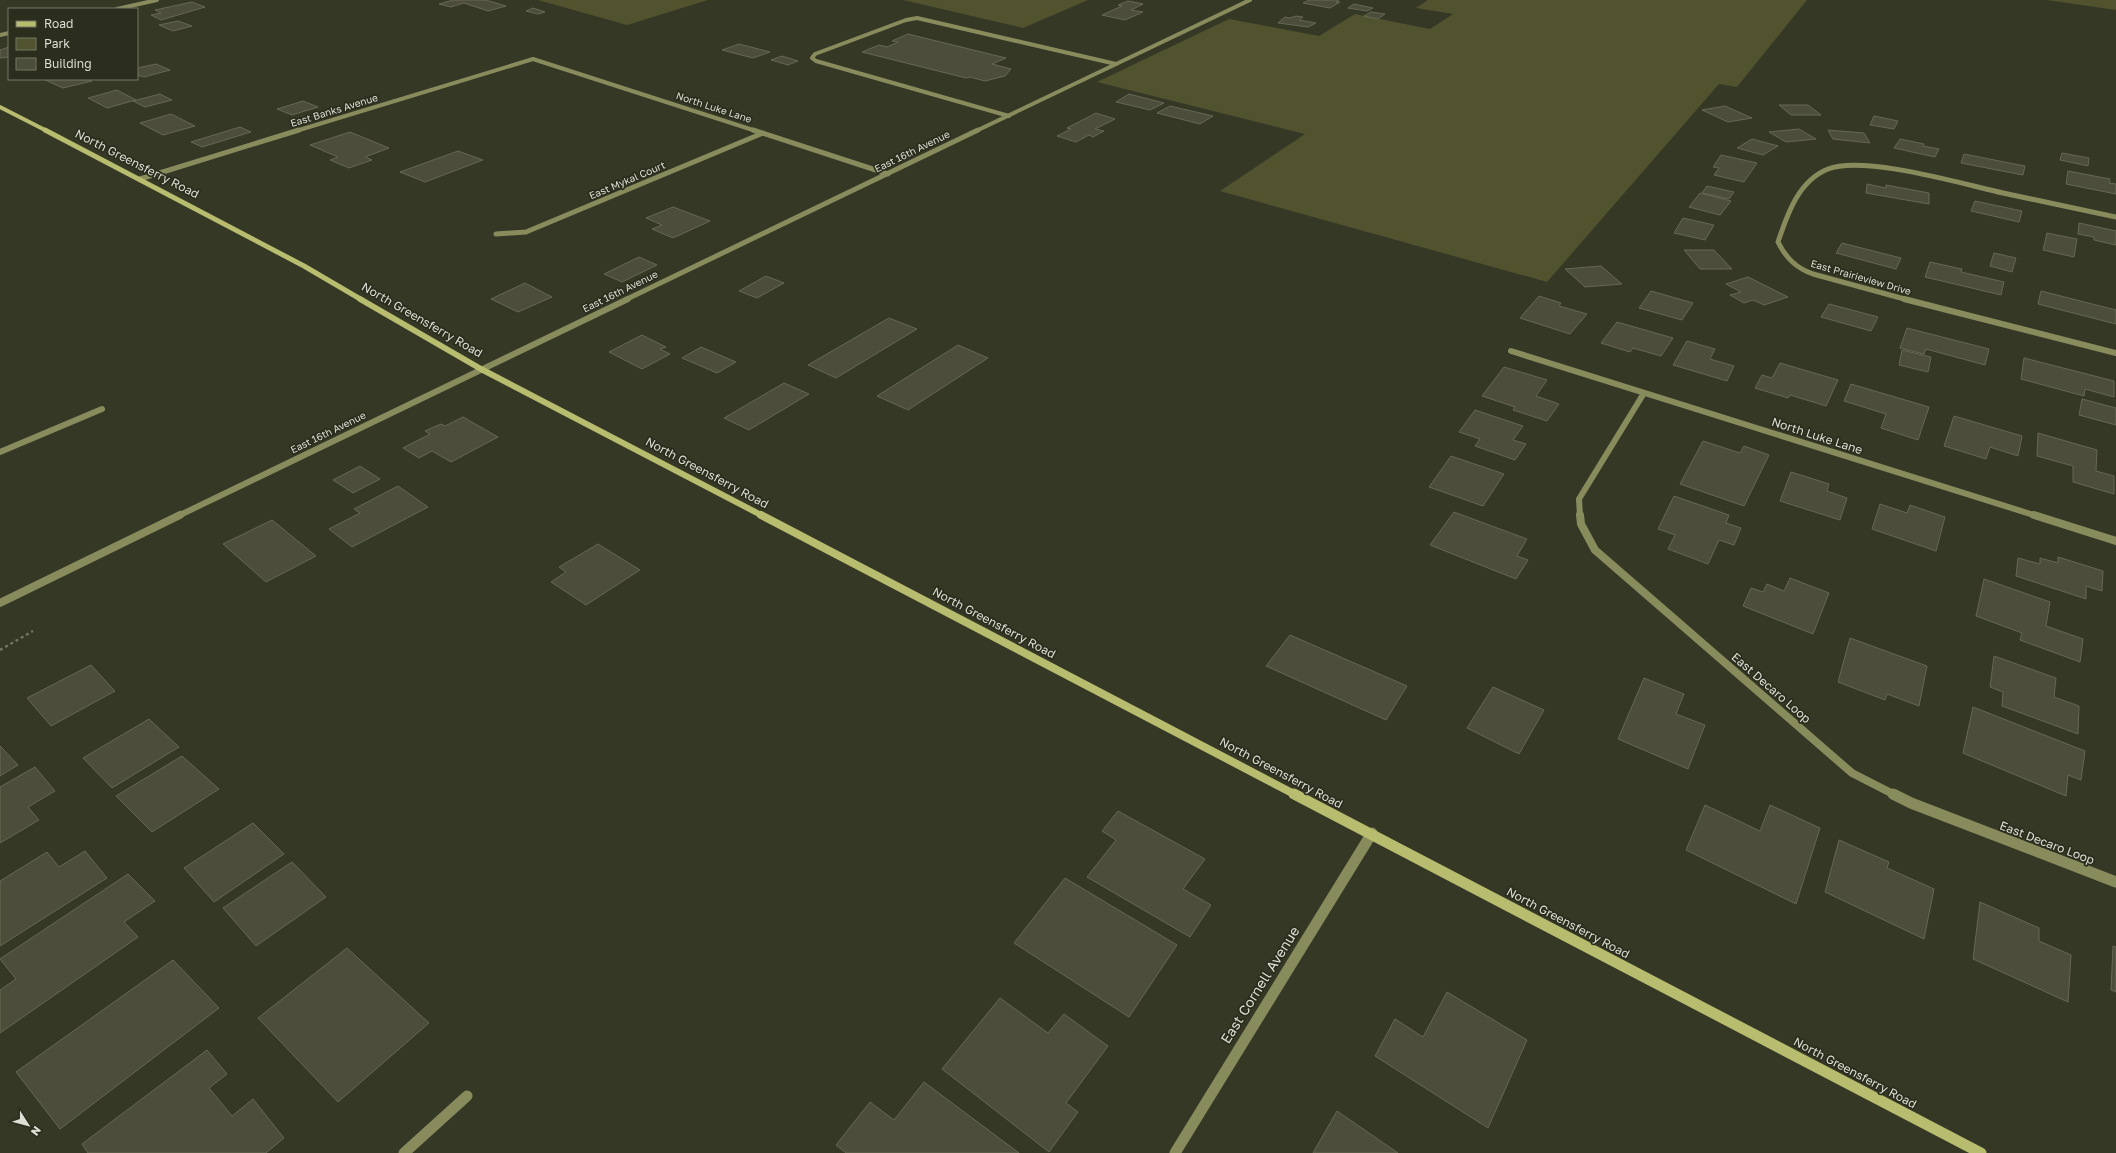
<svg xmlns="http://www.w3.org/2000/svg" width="2116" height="1153" viewBox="0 0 2116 1153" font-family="'Golos Text',sans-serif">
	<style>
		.green { fill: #51532f }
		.building { fill: #4c4e3b; stroke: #666855 }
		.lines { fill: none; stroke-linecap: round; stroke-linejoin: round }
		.path { stroke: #737566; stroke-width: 2.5; stroke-dasharray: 3 3; stroke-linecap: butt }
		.service { stroke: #888c5d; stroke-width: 4 }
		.minor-far4 { stroke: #888c5d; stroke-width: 4 }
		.minor-far3 { stroke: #888c5d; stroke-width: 5 }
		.minor-far2 { stroke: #888c5d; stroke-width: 6 }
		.minor-far1 { stroke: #888c5d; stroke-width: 8 }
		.minor { stroke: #888c5d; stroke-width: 11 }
		.tertiary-far3 { stroke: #888c5d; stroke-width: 4 }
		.tertiary-far2 { stroke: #888c5d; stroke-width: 5 }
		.tertiary-far1 { stroke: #888c5d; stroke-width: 6 }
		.tertiary { stroke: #888c5d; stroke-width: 8 }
		.secondary-far4 { stroke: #b7bc6f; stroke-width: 4 }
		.secondary-far3 { stroke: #b7bc6f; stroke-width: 5 }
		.secondary-far2 { stroke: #b7bc6f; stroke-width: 6 }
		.secondary-far1 { stroke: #b7bc6f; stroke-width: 8 }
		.secondary { stroke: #b7bc6f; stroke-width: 11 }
		.labels { text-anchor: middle; stroke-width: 3.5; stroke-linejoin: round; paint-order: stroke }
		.far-street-label { font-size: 10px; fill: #dedfd5; stroke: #2c2e1d }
		.street-label { font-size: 12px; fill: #dedfd5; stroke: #2c2e1d }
		.near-street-label { font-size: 14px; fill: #dedfd5; stroke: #2c2e1d }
	</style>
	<rect width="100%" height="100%" fill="#363826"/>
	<path class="green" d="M538,0H708L627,25Z
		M903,0H1088L1023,28Z
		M1428,0H1807L1737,87L1719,84L1547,282L1220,191L1305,134L1097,82L1229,19L1319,36L1355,14L1430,29L1453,14L1416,8Z
		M2047,0H2116V10Z"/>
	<path class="building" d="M453,0H486L506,6L488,11L464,3L451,7L439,4Z
		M1309,0H1339L1336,2H1340L1330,8L1303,3Z
		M1128,1L1143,4L1131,10L1143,12L1125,20L1102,15L1122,6L1118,5Z
		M192,2L205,7L161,20L151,15L161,13L155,10Z
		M1354,4L1373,8L1367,11L1348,8Z
		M533,8L545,12L538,14L526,11Z
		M1371,12L1385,14L1378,19L1364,16Z
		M1296,16L1303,17L1299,20L1316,23L1308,27L1278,23L1285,17L1290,18Z
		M178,21L192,26L173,31L159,25Z
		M908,34L1006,58L992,64L1011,69L1005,76L985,81L970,77L966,78L862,52L879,45L887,47L898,42L892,41Z
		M739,44L770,52L753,58L722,50Z
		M9,47V57L0,58V50Z
		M782,56L798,61L788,65L771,60Z
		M156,64L170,70L144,77L137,75V68Z
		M43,79H88L92,81L63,88Z
		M117,90L136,100L107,108L88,98Z
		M160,94L172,100L145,107L133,101Z
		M1129,94L1164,103L1150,110L1116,102Z
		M303,101L318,107L292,115L277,109Z
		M1779,105H1808L1821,115H1791Z
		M1170,106L1213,116L1200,124L1157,113Z
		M1725,106L1752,118L1728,122L1702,110Z
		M1096,113L1115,119L1095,129L1104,131L1093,137L1089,135L1076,142L1057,136L1071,129L1067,128Z
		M171,114L195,126L163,135L140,123Z
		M1874,116L1898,121L1894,129L1870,125Z
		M240,127L251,132L202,147L191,142Z
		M1799,129L1816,139L1786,142L1769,132Z
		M1828,130L1864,133L1870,143L1833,139Z
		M350,132L389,148L365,157L372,160L349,168L330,160L338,157L310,145Z
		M1752,139L1778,146L1763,155L1737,148Z
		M1900,139L1924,144L1923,146L1939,149L1935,157L1894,148Z
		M458,151L483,160L425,182L400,172Z
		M2062,153L2089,158L2088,166L2060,160Z
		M1964,154L2025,166L2023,175L1961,163Z
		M1721,155L1757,163L1744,182L1714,175L1719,168L1713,167Z
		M2068,171L2110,179L2109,183L2116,184V194L2066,184Z
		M1867,184L1886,188V185L1929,193V204L1866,193Z
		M1707,186L1734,192L1729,199L1702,193Z
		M1700,193L1731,201L1720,215L1689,207Z
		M1975,201L2022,211L2019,222L1971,211Z
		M673,207L710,221L673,238L652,229L662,225L646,218Z
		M1683,218L1714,225L1705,240L1674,233Z
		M2079,223L2116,231V245L2094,240V237L2078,234Z
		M2047,233L2077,239L2074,257L2043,250Z
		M1842,243L1901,258L1896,269L1836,253Z
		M1684,250H1714L1732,269H1700Z
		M1994,253L2016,258L2012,272L1990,266Z
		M639,257L657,265L622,282L604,274Z
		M1930,262L1962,269L1961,272L2004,282L2001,295L1925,277Z
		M1601,266L1622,284L1585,287L1565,269Z
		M766,276L784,283L757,298L739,291Z
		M1748,277L1788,297L1764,305L1753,300L1744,303L1730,295L1741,292L1726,284Z
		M525,283L552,297L518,312L491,299Z
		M1651,291L1693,303L1682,320L1639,308Z
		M2041,291L2116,310V324L2038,304Z
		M1539,296L1561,303L1559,306L1587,314L1570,334L1520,318Z
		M1829,304L1878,317L1871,331L1821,317Z
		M889,318L917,329L836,378L808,365Z
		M1617,322L1673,338L1661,356L1633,348L1630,352L1601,343Z
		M1907,328L1989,349L1985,365L1926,349L1924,354L1900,348Z
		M642,335L666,347L660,349L670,354L642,369L609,352Z
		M1687,341L1715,349L1710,359L1734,366L1727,381L1673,365Z
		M958,345L988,358L908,410L877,396Z
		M701,347L736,362L717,373L682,358Z
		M1902,350L1931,357L1928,372L1899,365Z
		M2024,358L2114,381V397L2085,389L2084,396L2021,379Z
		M1780,363L1838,380L1826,406L1790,395L1788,398L1755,388L1762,375L1772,378Z
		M1504,367L1547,380L1536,396L1559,404L1547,421L1513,410L1515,407L1482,396Z
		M784,383L809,394L749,430L724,418Z
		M1851,384L1929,407L1918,440L1881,428L1886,414L1844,401Z
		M2082,399L2116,408V425L2079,415Z
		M1475,410L1523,426L1513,440L1526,444L1515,460L1475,446L1480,439L1459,432Z
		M1954,416L2022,436L2018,456L1990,447L1986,459L1944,446Z
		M463,417L498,437L451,462L432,451L419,458L403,448L430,434L425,431L441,424L445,426Z
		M2038,433L2097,450L2096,471L2114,476V494L2073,482V466L2037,456Z
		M1703,441L1740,453L1744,446L1769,455L1744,506L1680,484Z
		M1451,456L1504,474L1483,506L1429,487Z
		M360,466L380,479L353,493L333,480Z
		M1791,472L1829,484L1827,491L1847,498L1840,520L1780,501Z
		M398,486L428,507L352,547L329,529L360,513L354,509Z
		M1674,496L1729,515L1726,523L1741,528L1734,545L1719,540L1708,564L1668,549L1675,535L1658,529Z
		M1880,504L1907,513L1910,505L1945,517L1936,551L1872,529Z
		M1454,512L1527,539L1517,556L1528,560L1516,579L1430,545Z
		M272,520L316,556L266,582L223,544Z
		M598,544L640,570L586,605L551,582L566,572L559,567Z
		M2058,557L2103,571L2102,591L2086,586V599L2016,576L2018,558L2040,564V558L2058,563Z
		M1790,578L1829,593L1813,634L1743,606L1751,588L1763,592L1767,584L1784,591Z
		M1984,579L2050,602L2046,626L2083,639L2080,662L2020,640L2022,633L1976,616Z
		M1290,635L1407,686L1386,720L1266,666Z
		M1850,638L1927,666L1919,706L1887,694L1885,700L1838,682Z
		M1994,656L2056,678L2054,697L2079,706L2078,734L2002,706L2003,692L1990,687Z
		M91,665L115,691L51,726L27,698Z
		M1644,678L1684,694L1676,714L1705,725L1688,769L1618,739Z
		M1493,687L1544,710L1519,754L1467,728Z
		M1973,707L2085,751L2081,780L2068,775L2066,796L1963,753Z
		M149,719L179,747L112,788L83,758Z
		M0,746L18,765L0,776Z
		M182,756L219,789L152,832L116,796Z
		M35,767L55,791L28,807L39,820L0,843V787Z
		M1705,805L1760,831L1770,805L1820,828L1796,904L1686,850Z
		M1118,811L1205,859L1183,889L1211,905L1190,937L1087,877L1116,840L1102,831Z
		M253,823L284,854L214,902L184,868Z
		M1839,840L1889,862L1887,868L1934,889L1924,939L1825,892Z
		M85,851L107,878L0,946V881L47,852L59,867Z
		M292,862L326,897L256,946L223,908Z
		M128,874L155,901L124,922L138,937L0,1033V990L16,979L0,959Z
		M1065,878L1177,945L1129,1017L1014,943Z
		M1980,902L2039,928V941L2071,955L2068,1002L1973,959Z
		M2113,946L2116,947V992L2111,990Z
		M347,948L429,1023L338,1102L258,1018Z
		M173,960L219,1008L60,1129L16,1072Z
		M1447,992L1527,1040L1488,1128L1375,1056L1395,1019L1423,1037Z
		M1000,998L1048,1033L1064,1014L1108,1046L1066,1103L1078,1112L1049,1152L942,1069Z
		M207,1050L227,1074L209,1088L232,1116L253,1099L284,1138L266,1153H88L82,1144Z
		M924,1082L1019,1153H846L836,1145L870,1102L894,1120Z
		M1337,1111L1398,1153H1313Z"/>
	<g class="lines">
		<path class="path" d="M0,650L33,631"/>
		<path class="service" d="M1009,116L816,61L812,58L815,54L906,20L917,18L1116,64"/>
		<path class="minor-far4" d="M296,131L533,59L756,131"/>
		<path class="minor-far3" d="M753,130L888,174
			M140,179L299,130
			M496,234L526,232L763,133
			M1908,300L1813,274C1796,268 1786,258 1778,242C1787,215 1798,181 1828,169C1864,155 1963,184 2003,193C2041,201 2078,209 2116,217"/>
		<path class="minor-far2" d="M1904,299L2116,353
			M1511,351L2037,516
			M0,452L102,409
			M1580,516L1579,499L1644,393"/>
		<path class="minor-far1" d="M1580,515L1581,524L1595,550L1852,773L1895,795
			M2034,515L2116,541"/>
		<path class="minor" d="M1893,794L1911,803L2116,882
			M404,1153L467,1096
			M1175,1153L1372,833"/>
		<path class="tertiary-far3" d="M117,9L157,0
			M0,35L9,33
			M976,131L1250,0"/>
		<path class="tertiary-far2" d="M625,300L978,130"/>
		<path class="tertiary-far1" d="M178,516L628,299"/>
		<path class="tertiary" d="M0,603L180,515"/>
		<path class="secondary-far4" d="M0,107L47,131"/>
		<path class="secondary-far3" d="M45,130L304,266L362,300"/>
		<path class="secondary-far2" d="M360,299L481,369L763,516"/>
		<path class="secondary-far1" d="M761,515L1296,795"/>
		<path class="secondary" d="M1294,794L1981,1153"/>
	</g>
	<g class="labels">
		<g class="far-street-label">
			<text transform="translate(714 107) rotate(18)" y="4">North Luke Lane</text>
			<text transform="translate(334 110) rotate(-17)" y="4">East Banks Avenue</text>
			<text transform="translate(912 151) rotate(-26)" y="4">East 16th Avenue</text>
			<text transform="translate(627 180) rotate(-23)" y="4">East Mykal Court</text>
			<text transform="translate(1861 277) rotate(16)" y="4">East Prairieview Drive</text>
			<text transform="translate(620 291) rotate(-26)" y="4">East 16th Avenue</text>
			<text transform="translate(328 432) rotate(-26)" y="4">East 16th Avenue</text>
		</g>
		<g class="street-label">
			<text transform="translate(137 164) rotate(27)" y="4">North Greensferry Road</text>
			<text transform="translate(422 320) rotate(30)" y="4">North Greensferry Road</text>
			<text transform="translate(1817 436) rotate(18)" y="4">North Luke Lane</text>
			<text transform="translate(707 473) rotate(28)" y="4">North Greensferry Road</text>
			<text transform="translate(994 623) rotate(28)" y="4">North Greensferry Road</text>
			<text transform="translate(1771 688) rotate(41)" y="4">East Decaro Loop</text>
			<text transform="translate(1281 773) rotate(28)" y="4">North Greensferry Road</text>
			<text transform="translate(2047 843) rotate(21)" y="4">East Decaro Loop</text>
			<text transform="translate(1568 923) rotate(28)" y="4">North Greensferry Road</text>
			<text transform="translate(1855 1073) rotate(28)" y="4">North Greensferry Road</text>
		</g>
		<g class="near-street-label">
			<text transform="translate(1260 985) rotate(-58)" y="5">East Cornell Avenue</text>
		</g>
	</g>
	<rect x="8" y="8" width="130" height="72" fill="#2c2e1d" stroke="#737567"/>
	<rect x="16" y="21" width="20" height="6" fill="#b7bc6f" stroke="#737567"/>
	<text x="44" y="28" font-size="12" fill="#dedfd5">Road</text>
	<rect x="16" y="38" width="20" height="12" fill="#51532f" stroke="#737567"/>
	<text x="44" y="48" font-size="12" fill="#dedfd5">Park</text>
	<rect x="16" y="58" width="20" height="12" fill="#4c4e3b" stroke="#737567"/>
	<text x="44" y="68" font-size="12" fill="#dedfd5">Building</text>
	<g transform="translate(28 1125) rotate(126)" stroke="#2c2e1d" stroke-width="3" paint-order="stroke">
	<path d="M0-3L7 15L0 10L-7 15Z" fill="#dedfd5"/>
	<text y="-6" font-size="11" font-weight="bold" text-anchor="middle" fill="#dedfd5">N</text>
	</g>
</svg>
